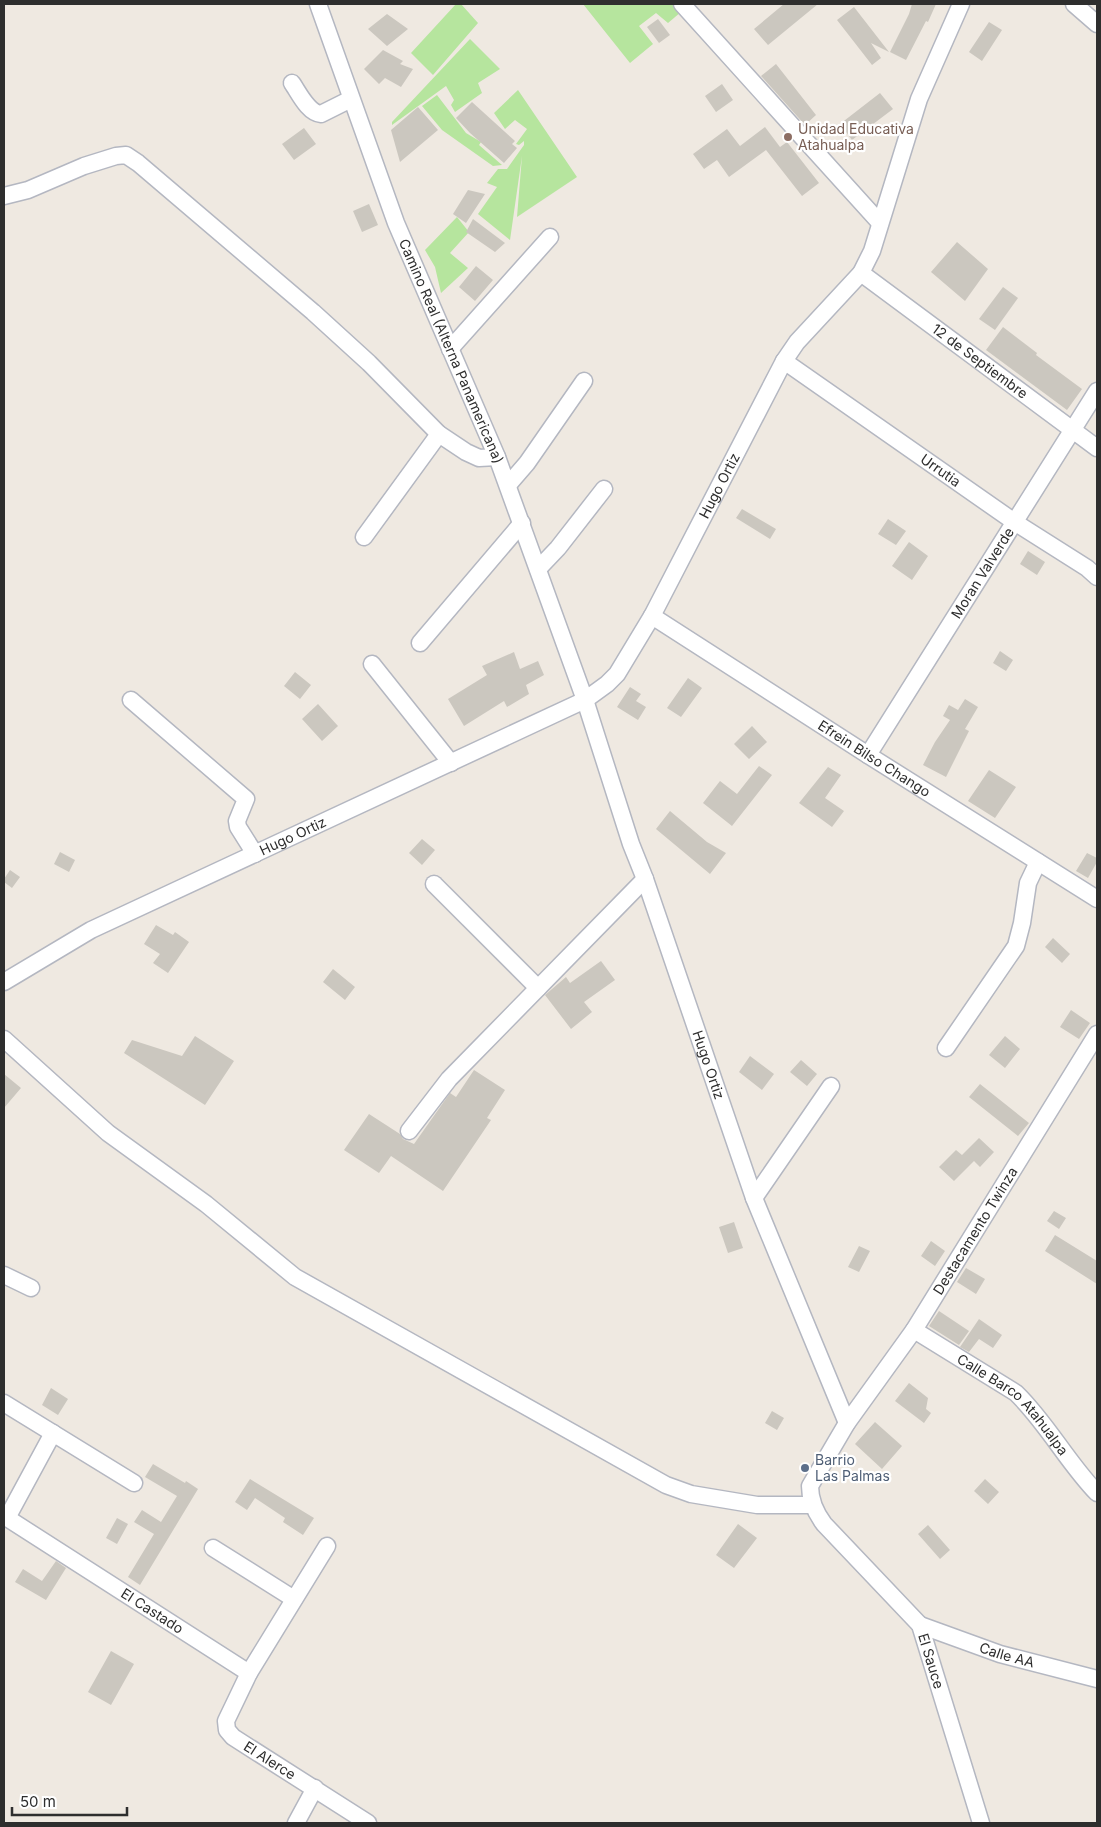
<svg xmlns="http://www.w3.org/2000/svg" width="1101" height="1827" viewBox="0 0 1101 1827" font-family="Inter,sans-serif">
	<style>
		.green { fill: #b6e59e }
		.building { fill: #cbc7bf }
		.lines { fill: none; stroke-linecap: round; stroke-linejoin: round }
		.minor-casing { stroke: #b4b7c1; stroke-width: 19 }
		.minor { stroke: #fff; stroke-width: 16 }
		.education-dot { fill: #8d6e63; stroke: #fff; stroke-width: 2 }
		.service-dot { fill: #5c6f8a; stroke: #fff; stroke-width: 2 }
		.labels { text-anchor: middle; stroke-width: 4.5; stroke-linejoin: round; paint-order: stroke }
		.education-label { font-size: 14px; fill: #785e54; stroke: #fff; text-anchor: start }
		.street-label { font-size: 14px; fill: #2e2e2e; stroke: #fff }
		.service-label { font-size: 14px; fill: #4e5e75; stroke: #fff; text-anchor: start }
	</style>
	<rect width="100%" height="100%" fill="#efe9e1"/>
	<path class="green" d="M456,4H461L478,23L433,75L411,53Z
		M583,4H674L681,12L668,23L656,13L639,26L653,44L630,63Z
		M470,39L500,69L478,83L482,93L455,112L451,105L454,100L446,86L392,125V122Z
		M518,90L577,177L517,217L522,156L510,240L478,214L497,187L487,183L498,169H507L524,145V141L519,145L516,144L527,129L515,120L505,129L494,113Z
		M437,95L466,133L481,142L479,145L502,165L493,166L442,130L422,106Z
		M457,217L469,232L450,253L468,268L441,293L435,267L425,250Z"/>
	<path class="building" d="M784,4H818L768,45L754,29Z
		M912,4H936L928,22L926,21L906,60L890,52L909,14Z
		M854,7L889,52L871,43L881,58L872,65L837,20Z
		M387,14L408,29L387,46L368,29Z
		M658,19L670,35L659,43L647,27Z
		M989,22L1002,30L982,61L969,52Z
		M383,50L403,61L400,64L413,69L401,87L385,78L379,84L364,69Z
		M776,64L816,115L805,125L761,76Z
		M722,84L733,100L716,112L705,96Z
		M880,93L893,109L852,140L840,124Z
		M472,102L515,141L512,144L517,148L504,163L470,133L456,118Z
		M418,107L438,130L400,162L391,130Z
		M765,127L780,147L787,142L819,183L802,196L766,150L729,177L717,160L704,169L693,154L727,129L740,146Z
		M304,128L316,144L294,160L282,144Z
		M468,190L485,194L466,223L453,214Z
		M369,204L378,225L362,232L353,211Z
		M473,219L505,243L495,252L466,232Z
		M957,242L988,269L965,301L931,272Z
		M476,266L493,280L475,301L459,287Z
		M1003,287L1018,298L995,330L979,319Z
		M1003,327L1037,353L1036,355L1082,389L1067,410L986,350Z
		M742,509L776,529L770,539L736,518Z
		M888,519L906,531L896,545L878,534Z
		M909,542L928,556L912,580L892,566Z
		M1028,551L1045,562L1037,575L1020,564Z
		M1000,651L1013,660L1006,671L993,663Z
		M514,652L520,669L538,661L544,675L526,685L529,694L507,707L504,701L464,726L448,699L487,675L482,666Z
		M295,672L311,685L300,699L284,686Z
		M688,678L702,688L681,717L667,708Z
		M630,687L641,694L636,701L646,707L638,720L617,707Z
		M965,699L978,707L965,729L969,731L946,777L923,765L935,742L950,720L943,716L949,705L958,710Z
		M318,704L338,726L322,741L302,719Z
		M752,726L767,742L749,759L734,744Z
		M759,766L772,775L732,826L703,803L720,781L737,794Z
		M828,767L841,775L825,798L844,811L832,827L799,803Z
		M989,770L1016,787L995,818L968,801Z
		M670,811L707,842L726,853L710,874L656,829Z
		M422,839L435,850L422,865L409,853Z
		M60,852L75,860L69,872L54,864Z
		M1087,853L1097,858V862L1088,878L1076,871Z
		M10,870L20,877L12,888L4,882V879Z
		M156,925L173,935L175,932L189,942L168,973L153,963L160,954L144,944Z
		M1053,938L1070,954L1062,963L1045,947Z
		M601,961L615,980L584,1002L592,1012L571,1029L545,995L566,977L570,983Z
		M333,969L355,987L345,1000L323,982Z
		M1071,1010L1090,1023L1079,1039L1060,1027Z
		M195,1036L234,1061L205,1105L124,1053L132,1040L182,1056Z
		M1005,1036L1020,1049L1005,1068L989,1055Z
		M750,1056L774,1074L762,1090L739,1072Z
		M801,1060L817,1074L807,1086L790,1072Z
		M474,1070L505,1090L487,1118L491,1120L443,1191L391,1156L379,1173L344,1150L369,1114L400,1134L403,1139L414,1144L450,1093L456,1097Z
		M4,1074L21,1088L4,1108Z
		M980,1084L1029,1123L1018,1136L969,1097Z
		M979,1138L994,1152L980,1167L974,1161L954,1181L939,1167L956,1150L962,1155Z
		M1054,1211L1066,1218L1059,1229L1047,1221Z
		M734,1222L743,1248L728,1253L719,1227Z
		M1055,1235L1097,1261V1284L1045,1251Z
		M931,1241L945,1251L935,1266L921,1256Z
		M859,1246L870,1251L859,1272L848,1267Z
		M966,1268L985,1279L976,1294L957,1282Z
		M939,1311L969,1331L959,1345L929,1326Z
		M979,1319L1002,1335L993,1348L979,1339L969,1352L960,1347Z
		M909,1383L928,1398L926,1409L931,1413L924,1423L895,1401Z
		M51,1388L68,1399L58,1415L42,1405Z
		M772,1411L784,1418L777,1430L765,1423Z
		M875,1422L902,1446L882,1469L855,1444Z
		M153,1464L185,1483L186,1481L198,1489L140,1585L128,1577L154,1534L134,1522L142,1510L161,1522L177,1496L145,1477Z
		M250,1479L314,1518L303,1535L283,1522L285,1518L255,1498L247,1510L235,1502Z
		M985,1479L999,1492L988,1504L974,1491Z
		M117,1518L128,1524L117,1544L106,1538Z
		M738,1524L757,1538L734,1568L716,1555Z
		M928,1525L950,1550L940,1559L918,1534Z
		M56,1561L66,1568L46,1600L15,1582L23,1569L42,1581Z
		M111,1651L134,1664L111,1705L88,1692Z"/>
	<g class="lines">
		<defs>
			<g id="minor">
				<path id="s1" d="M318,4L396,223L497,457L585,700L631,844L645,879L754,1198L847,1423"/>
				<path d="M682,4L880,223"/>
				<path d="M1074,4L1097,24"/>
				<path d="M292,83C299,93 308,113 321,114L351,99"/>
				<path d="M4,196L28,190L84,166L116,156L126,155L138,163L313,312L369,363L439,434L466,452L479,458L497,457"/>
				<path id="s2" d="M861,273L1097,448"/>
				<path d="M450,349L550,237"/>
				<path id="s3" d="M784,361L1016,523L1087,568L1097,577"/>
				<path d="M508,485L527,463L584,381"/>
				<path d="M364,537L439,434"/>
				<path d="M538,569L558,548L604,489"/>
				<path id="s4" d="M652,616L868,755L1097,899"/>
				<path d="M420,643L522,523"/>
				<path d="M372,664L451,763"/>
				<path d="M131,700L246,799L237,821L238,827L255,854"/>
				<path id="s5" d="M868,755L1097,391"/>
				<path d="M434,884L538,988"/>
				<path id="s6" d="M4,982L91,930L585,700L607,684L617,674L652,616L784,361L797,342L861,273L872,251L919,99L961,4"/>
				<path d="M4,1039L108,1133L206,1204L295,1277L666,1485L691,1494L757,1505H812"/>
				<path d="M946,1048L1016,946L1022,923L1028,883L1038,862"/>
				<path d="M409,1131L449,1079L645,879"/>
				<path d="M754,1198L831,1086"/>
				<path d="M4,1275L31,1288"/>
				<path id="s7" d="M914,1330L1016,1393C1047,1423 1067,1462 1097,1493"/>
				<path d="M4,1403L134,1483"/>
				<path id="s8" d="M4,1516L249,1673L226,1721L227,1730L233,1737L368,1823"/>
				<path d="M7,1518L53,1433"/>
				<path d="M213,1548L294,1599"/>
				<path id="s9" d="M920,1625L1000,1654L1097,1679"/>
				<path d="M249,1673L327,1546"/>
				<path d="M296,1823L315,1788"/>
				<path id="s10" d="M981,1823L920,1625L824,1524C815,1512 810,1501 810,1486L847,1423L914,1330L1097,1034"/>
			</g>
		</defs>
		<use href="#minor" class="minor-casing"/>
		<use href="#minor" class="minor"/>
	</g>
	<circle class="education-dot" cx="788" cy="137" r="5"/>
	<circle class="service-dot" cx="805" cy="1468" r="5"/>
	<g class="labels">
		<g class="education-label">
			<text x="798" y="134">Unidad Educativa<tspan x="798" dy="16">Atahualpa</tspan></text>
		</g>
		<g class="street-label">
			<text dy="5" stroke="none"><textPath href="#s1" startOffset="372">Camino Real (Alterna Panamericana)</textPath></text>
			<text dy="5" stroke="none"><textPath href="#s2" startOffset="148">12 de Septiembre</textPath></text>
			<text dy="5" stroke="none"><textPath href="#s3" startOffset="191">Urrutia</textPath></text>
			<text dy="5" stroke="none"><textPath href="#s6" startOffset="902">Hugo Ortiz</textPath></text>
			<text dy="5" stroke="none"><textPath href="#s5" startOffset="215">Moran Valverde</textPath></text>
			<text dy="5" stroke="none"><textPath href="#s4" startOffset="264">Efrein Bilso Chango</textPath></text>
			<text dy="5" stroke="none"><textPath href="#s6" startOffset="324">Hugo Ortiz</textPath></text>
			<text dy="5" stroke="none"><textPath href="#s1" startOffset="1131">Hugo Ortiz</textPath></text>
			<text dy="5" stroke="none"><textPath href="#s10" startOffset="692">Destacamento Twinza</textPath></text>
			<text dy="5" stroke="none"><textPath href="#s7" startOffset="125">Calle Barco Atahualpa</textPath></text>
			<text dy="5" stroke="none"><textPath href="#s8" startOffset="176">El Castado</textPath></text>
			<text dy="5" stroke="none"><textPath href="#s9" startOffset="92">Calle AA</textPath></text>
			<text transform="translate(931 1661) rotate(73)" y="5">El Sauce</text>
			<text dy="5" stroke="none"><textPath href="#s8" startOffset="406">El Alerce</textPath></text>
		</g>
		<g class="service-label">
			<text x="815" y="1465">Barrio<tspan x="815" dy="16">Las Palmas</tspan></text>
		</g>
	</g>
	<rect width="1101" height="1827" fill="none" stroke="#2e2e2e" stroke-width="10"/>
	<path d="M12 1807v8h115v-8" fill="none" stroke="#2e2e2e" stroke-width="2.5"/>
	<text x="20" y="1807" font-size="15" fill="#2e2e2e" stroke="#ffffff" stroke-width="4" paint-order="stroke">50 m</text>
</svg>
